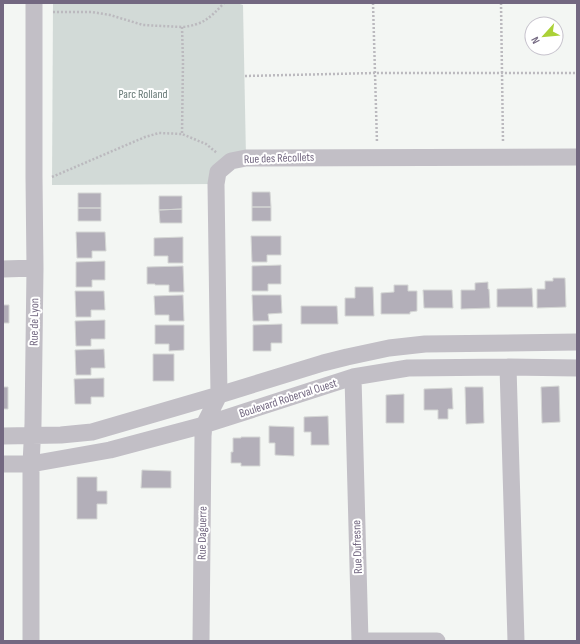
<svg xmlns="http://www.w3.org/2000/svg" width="580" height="644" viewBox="0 0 580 644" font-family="'Sofia Sans Condensed',sans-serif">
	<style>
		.green { fill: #d2dad7 }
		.building { fill: #b3afb9; stroke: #d5d7d5 }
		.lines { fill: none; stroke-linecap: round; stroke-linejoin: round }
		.path { stroke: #bbb9be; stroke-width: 2.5; stroke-dasharray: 2 2; stroke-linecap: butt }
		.minor { stroke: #c2bfc6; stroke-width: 17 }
		.labels { text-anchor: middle; stroke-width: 4; stroke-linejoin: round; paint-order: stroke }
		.park-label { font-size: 12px; fill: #667875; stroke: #fff }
		.street-label { font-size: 12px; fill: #736881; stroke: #fff }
	</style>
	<rect width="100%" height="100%" fill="#f3f6f3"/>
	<path class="green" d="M53,3H237L243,5L246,158L216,184L52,185Z"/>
	<path class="building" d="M252,192H270L271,207H252Z
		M78,193H101V208H78Z
		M159,196H182V209L159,210Z
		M252,207H271V221H252Z
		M78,208H101V221H78Z
		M182,209V223H160L159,210Z
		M76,232H105L106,251H92V258H77Z
		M251,236H281V255H267V262H252Z
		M183,237V263H168V256H154V238Z
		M105,261V280H92V287H76V262Z
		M281,265V284H268V291H252V266Z
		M183,266L184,292H169V285H155V284H147V267Z
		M553,278H565L566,307L537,308V289H545V281H553Z
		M488,282V289H489L490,308L461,309V290H475V283Z
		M394,285H408V291H417V311L410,312V314H381V293L394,292Z
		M355,287H373L374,316H345V298H355Z
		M532,288L533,307H497V289Z
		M423,290H452L453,308H424Z
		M75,291H104L105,310H91V317H76Z
		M183,295L184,321H169V315H155L154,296Z
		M252,295H281L282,313L268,314L269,321H253Z
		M3,305H9V323H3Z
		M301,306H337L338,324H301Z
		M105,320V339H91V346H76L75,321Z
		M282,324V343H271V351H253V325Z
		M155,325H184V350L169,351V344H155Z
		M104,349L105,368H91V375H76L75,350Z
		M153,354H174V381H153Z
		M104,378V397H91V404H75L74,379Z
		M559,386L560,422L542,423L541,387Z
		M3,387H8V409H3Z
		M465,387H483L484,423L466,424Z
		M452,388L453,409H448V419H438V410H424V389Z
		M404,394V423H386V395Z
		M328,416L329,445H311V432H304V417Z
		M269,426L294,427V456L275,455V443H269Z
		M241,437H260V466H241V463H231V452H233V438H241Z
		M142,470L171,471V488H141Z
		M77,477H97V491H107V504H97V519H77Z"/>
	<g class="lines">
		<path class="path" d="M373,3L377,143
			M501,3L503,142
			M53,12H92L110,15L143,25L182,27C203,25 210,18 224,3
			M182,27L183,61L182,134L206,144L217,153
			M245,76L375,73H577
			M52,177L145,137L159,133L182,134"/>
		<path class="minor" d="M3,269L35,268
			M508,367L516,641
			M353,377L360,641H437
			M3,436L61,435L92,432L219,395L323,363L347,357L389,348L425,344L577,342
			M3,464H31L110,450L204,425L353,377L408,368L508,367L577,368
			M31,641V464L33,424L35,268L34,177V3
			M201,641L203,436L204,425L219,395L216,184L218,172L231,161L246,158L577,157"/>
	</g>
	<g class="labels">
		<g class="park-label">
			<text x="143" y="98">Parc Rolland</text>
		</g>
		<g class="street-label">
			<text transform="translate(279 158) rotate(-2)" y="4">Rue des Récollets</text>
			<text transform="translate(34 322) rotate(-89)" y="4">Rue de Lyon</text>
			<text transform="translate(288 398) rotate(-18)" y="4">Boulevard Roberval Ouest</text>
			<text transform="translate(202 533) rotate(-89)" y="4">Rue Daguerre</text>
			<text transform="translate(357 547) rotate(-92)" y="4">Rue Dufresne</text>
		</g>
	</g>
	<rect width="580" height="644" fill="none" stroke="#736881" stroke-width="8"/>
	<g transform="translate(544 36) rotate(243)"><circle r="19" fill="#ffffff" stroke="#c7c3cd"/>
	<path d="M0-3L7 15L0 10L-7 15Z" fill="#abd137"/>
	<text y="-6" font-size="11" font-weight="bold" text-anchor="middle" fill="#736881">N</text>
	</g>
</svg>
